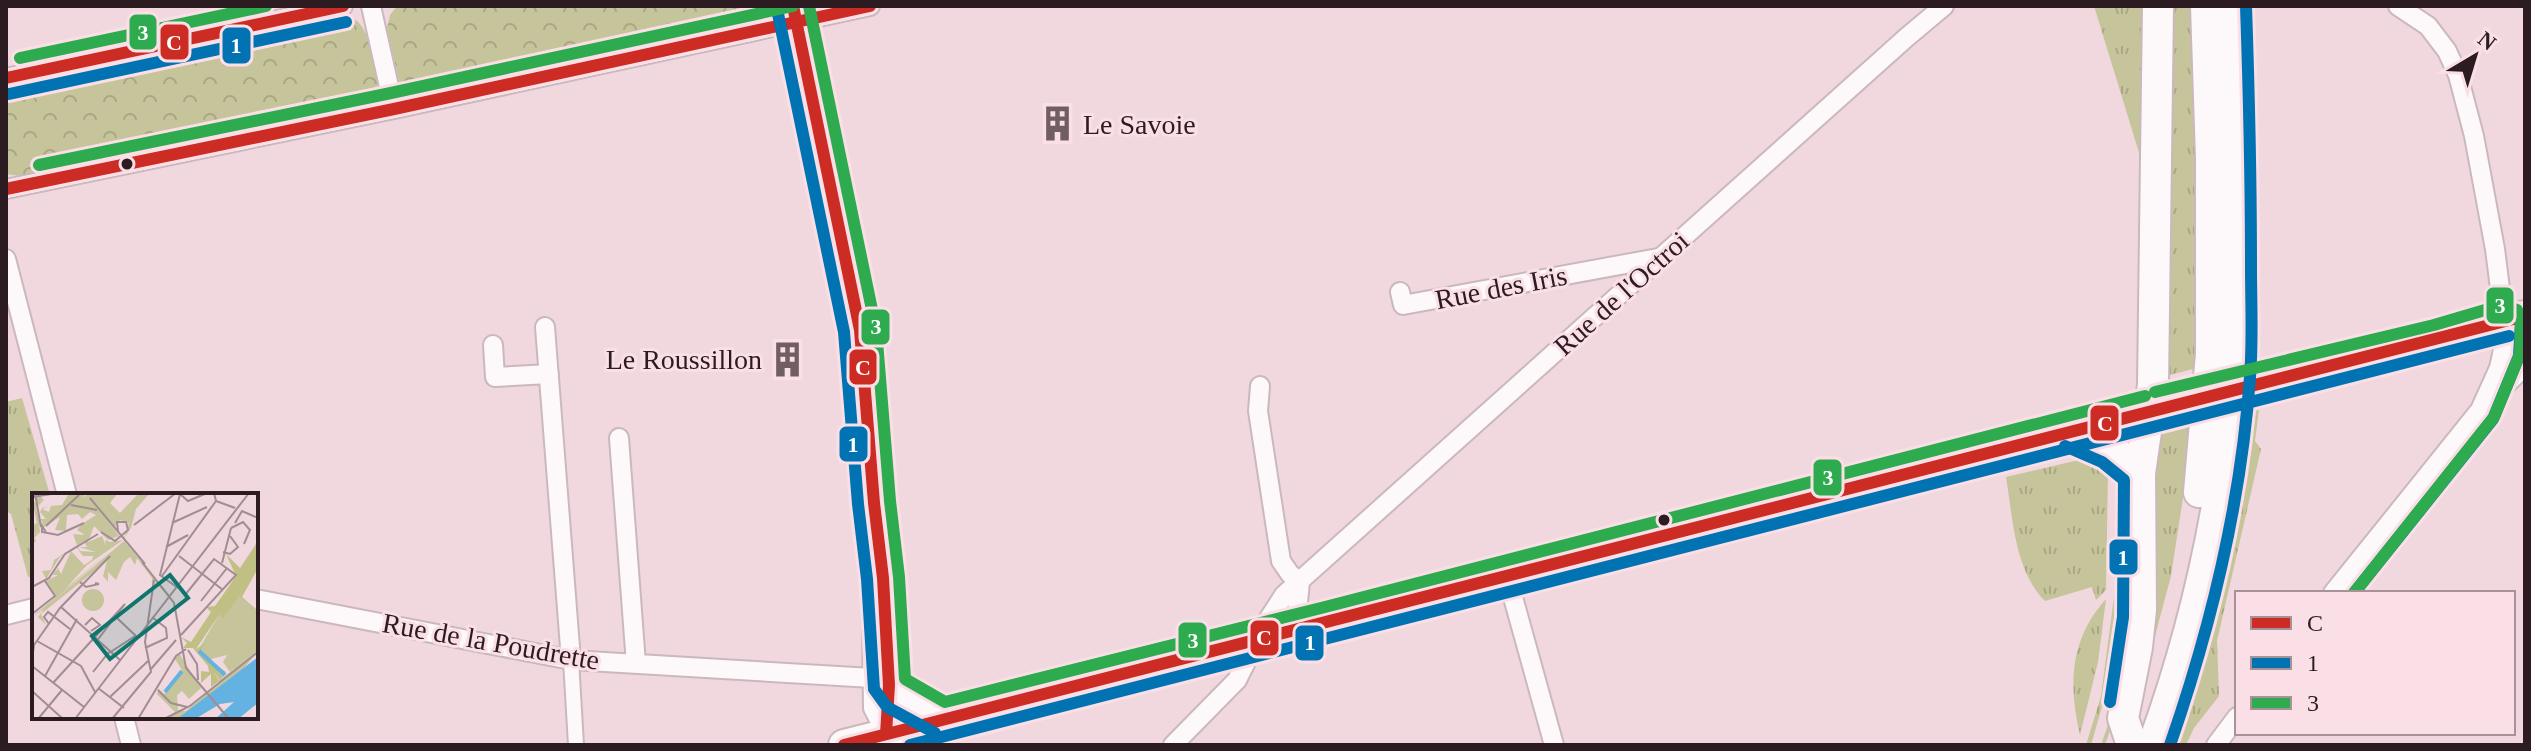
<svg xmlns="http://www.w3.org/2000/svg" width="2531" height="751" viewBox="0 0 2531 751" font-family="Georgia,serif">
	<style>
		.grass { fill: url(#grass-tufts) }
		.park { fill: url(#park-crowns) }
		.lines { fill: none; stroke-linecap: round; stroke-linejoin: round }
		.pedestrian-casing { stroke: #cbb8bd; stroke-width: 18 }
		.minor-casing { stroke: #cbb8bd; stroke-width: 22 }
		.primary-casing { stroke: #cbb8bd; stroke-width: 34 }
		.trunk-casing { stroke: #cbb8bd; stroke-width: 34 }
		.pedestrian { stroke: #fdf9fa; stroke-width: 14 }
		.minor { stroke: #fdf9fa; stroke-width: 18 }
		.primary { stroke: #fdf9fa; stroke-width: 30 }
		.trunk { stroke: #fdf9fa; stroke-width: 30 }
		.primary-bridge-casing { stroke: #cbb8bd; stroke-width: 34; stroke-linecap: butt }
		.primary-bridge { stroke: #fdf9fa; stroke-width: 30 }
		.bus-1-casing { stroke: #fbdfe7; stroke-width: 18 }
		.bus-2-casing { stroke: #fbdfe7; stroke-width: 18 }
		.bus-3-casing { stroke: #fbdfe7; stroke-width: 18 }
		.bus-1 { stroke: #cc2c24; stroke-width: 12 }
		.bus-2 { stroke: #0173b2; stroke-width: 12 }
		.bus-3 { stroke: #2eab4e; stroke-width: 12 }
		.bus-dot { fill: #2c1c21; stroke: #fbdfe7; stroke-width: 3 }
		.labels { text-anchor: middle; stroke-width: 6; stroke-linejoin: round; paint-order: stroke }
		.poi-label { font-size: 28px; fill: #2c1c21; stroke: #fbdfe7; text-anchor: start }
		.street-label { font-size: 28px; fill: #2c1c21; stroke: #fbdfe7 }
		.inset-river { fill: none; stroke: #63b2e2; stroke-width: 4 }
		.inset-road { fill: none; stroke: #a28d92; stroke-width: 2 }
		.view { fill: #0f766e; fill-opacity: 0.15; stroke: #0f766e; stroke-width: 4 }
		.inset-edge { fill: none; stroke: #2c1c21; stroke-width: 4 }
		.line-badge { stroke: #fbdfe7; stroke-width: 3 }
		.badge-label { font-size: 22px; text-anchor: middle; font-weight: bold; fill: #fff }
	</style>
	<defs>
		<pattern id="grass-tufts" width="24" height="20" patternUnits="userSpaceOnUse" patternTransform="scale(2)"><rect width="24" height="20" fill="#c6c49a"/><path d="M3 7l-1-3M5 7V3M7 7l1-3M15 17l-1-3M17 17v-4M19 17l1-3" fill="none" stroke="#aaa884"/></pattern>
		<pattern id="park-crowns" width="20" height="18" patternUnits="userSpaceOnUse" patternTransform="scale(2)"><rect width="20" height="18" fill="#c6c49a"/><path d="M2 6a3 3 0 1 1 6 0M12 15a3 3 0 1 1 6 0" fill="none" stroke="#aaa884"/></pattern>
	</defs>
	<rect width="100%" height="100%" fill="#f0d8de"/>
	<path class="grass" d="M2094,6H2144V169Z
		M2164,6H2191L2198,108L2197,368L2162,377Z
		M22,398L50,495H34V545L30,546L34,576L28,577L11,514L6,511V402Z
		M2259,410L2255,441L2261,449L2217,641L2219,696L2194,728L2186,745H2167C2203,650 2222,558 2239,458L2242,445L2249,443L2250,412Z
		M2194,426L2171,576L2151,651L2143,655L2156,436Z
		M2083,459C2095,459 2101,460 2108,471L2106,590L2096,600L2092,587L2045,601C2014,570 2013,518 2006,477Z
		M2115,471H2126L2133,608L2120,701L2105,745H2101L2109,722L2123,662L2116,658L2091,745H2086L2101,696L2116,582Z
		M2106,599L2098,662L2080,735C2068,684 2070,639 2106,599Z"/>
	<path class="park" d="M397,6H782L775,19L419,94L407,90L399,81L387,28L390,15Z
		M346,15C350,17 354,18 357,21C369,30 380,74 377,89C376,98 368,103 361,108L26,177L6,174V85Z"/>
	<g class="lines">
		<defs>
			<path id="pedestrian" d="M571,660L576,745"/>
			<path id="minor" d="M371,6L394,109
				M793,6L860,330L874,503L883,578L889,685L886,734
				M2398,6L2428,26L2447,51L2458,75L2474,136L2495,249L2506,336L2499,368L2480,410
				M6,78L343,6
				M6,189L394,109L870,6
				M6,259L67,495
				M1400,292L1403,305L1658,258
				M545,327L571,660
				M493,345L495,377L549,374
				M1260,386L1258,411L1281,561L1290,574L1300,582
				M619,438L636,664
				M871,557L873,708L886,733
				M1509,574L1514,601L1554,745
				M2333,593L2480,410L2525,366
				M256,599L571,660L872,678
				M6,615L34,608
				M1295,631L1300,582
				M889,685L896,694L943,719
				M124,717L131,745
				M1173,745L1237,680L1264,626L1284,595L1907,37L1944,6
				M2216,745L2237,717"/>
			<path id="primary" d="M2276,380L2525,316
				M2149,411L2153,385L2158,6
				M844,745L1329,623L2159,408"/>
			<path id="trunk" d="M2071,431L2111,448L2140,473
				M2199,492L2211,354V158L2206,6
				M2132,745L2123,718L2137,647L2141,610L2140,473L2149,411
				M2153,745C2195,630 2221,511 2233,390C2237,349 2235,308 2235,268C2236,180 2233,93 2230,6"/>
		</defs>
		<use href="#pedestrian" class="pedestrian-casing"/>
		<use href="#minor" class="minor-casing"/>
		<use href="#primary" class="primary-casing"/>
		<use href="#trunk" class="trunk-casing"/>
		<use href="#pedestrian" class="pedestrian"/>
		<use href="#minor" class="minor"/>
		<use href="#primary" class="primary"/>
		<use href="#trunk" class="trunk"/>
		<defs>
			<path id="primary-bridge" d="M2159,408L2276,380"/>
		</defs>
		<use href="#primary-bridge" class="primary-bridge-casing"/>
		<use href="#primary-bridge" class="primary-bridge"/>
		<defs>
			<path id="bus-1" d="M793,6L860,330L874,503L883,578L889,685L886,734
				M6,78L343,6
				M6,189L394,109L870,6
				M844,745L2525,316"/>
			<path id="bus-2" d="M777,9L844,332L858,504L867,579L874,689L887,707L935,733
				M9,94L346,22
				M2065,446L2102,462L2124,480L2123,617L2110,702
				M2354,593L2493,419L2519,356L2521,322
				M910,745L2509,336
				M2170,745C2211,627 2241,503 2250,377C2253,341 2251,304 2251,268C2251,180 2249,93 2246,6"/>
			<path id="bus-3" d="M809,6L876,329L890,501L899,577L905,679L945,702L1325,607L2145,396
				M20,58L266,6
				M39,165L391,93L793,6
				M2155,392L2434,325L2502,305L2517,310L2521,320L2520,354L2494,417L2354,593"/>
		</defs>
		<use href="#bus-1" class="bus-1-casing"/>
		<use href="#bus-2" class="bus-2-casing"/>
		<use href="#bus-3" class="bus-3-casing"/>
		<use href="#bus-1" class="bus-1"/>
		<use href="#bus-2" class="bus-2"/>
		<use href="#bus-3" class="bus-3"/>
	</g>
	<defs>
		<symbol id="building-bare" viewBox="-9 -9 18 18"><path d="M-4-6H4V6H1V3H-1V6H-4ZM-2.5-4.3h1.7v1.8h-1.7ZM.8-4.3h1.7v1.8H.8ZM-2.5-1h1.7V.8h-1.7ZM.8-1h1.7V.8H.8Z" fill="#715e63" stroke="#fbdfe7" stroke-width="2.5" paint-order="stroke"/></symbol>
	</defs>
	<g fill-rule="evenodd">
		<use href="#building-bare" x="1032" y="98" width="51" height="51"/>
		<use href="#building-bare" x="762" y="334" width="51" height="51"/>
	</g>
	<g class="bus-dot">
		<circle cx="127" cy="164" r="7"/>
		<circle cx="1664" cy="520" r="7"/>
	</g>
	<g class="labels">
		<g class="poi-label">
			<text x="1083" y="134">Le Savoie</text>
			<text x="762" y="369" text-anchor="end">Le Roussillon</text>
		</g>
		<g class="street-label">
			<text transform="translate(1501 287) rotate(-11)" y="10">Rue des Iris</text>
			<text transform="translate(1621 293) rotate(-42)" y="10">Rue de l'Octroi</text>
			<text transform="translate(491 641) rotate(10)" y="10">Rue de la Poudrette</text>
		</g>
	</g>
	<g transform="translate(32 493)">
		<rect width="226" height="226" fill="#f0d8de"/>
		<path d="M5,0L12,7L4,15L8,28L12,31L8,26H14L8,19L10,15L17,13L10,16L17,19L19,13L30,12L36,2L31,0H52V5L55,0H86L78,10L88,20L106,1L118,0L104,16L99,35L92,45L97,30L88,27L83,34L58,3L87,43L76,47L62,33L56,49L70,43L74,53L73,47L79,49L91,47L55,72L34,95L78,58L14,114L92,48L137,101L136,103L123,89L120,95V85L105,65L103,72L98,64L92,69L84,87L76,79V89L71,83L75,68L9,121L14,132L6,124L0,132L12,116L0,124L24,104L14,88L26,82H21L25,72L23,80L26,75L29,81L39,58L52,72L60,67L61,63H51L47,58L45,54H46L48,58L64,59L47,54H55L52,48L28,64L14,86L10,78L19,77L22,67L45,52L41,41L53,42L45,37L49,32L42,36L64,22L58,19L50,26L46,21L35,22L34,37L42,33L34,38L23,37L28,24L12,34L13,39L7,30L8,39L2,45L4,48L0,52V43L7,38L0,42V32L5,30L0,7L4,10ZM226,119V126L199,161L179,166L180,173L165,159L187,122L197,134ZM226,158L204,185L145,226H134L143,219L125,201L126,196L132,201L151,179L143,166L147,160L169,195L157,206L150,198L145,202L146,217L154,218L188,189L182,179L191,182L189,186Z" fill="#c6c49a"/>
		<path d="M226,48V75L210,104L226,118L197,133L187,122L164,156L172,151L168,160L194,179L189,186L182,179L187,188L179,194V181L169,190V178L177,179L176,173L161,155H151L155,150L149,144L159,149L179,119L174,114L183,113L204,83L194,61L208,75Z" fill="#c0c084"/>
		<path d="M50 107a11 11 0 1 1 22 0a11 11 0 1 1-22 0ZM207,103L226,119V158L198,179L191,169L197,159L191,125Z" fill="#c6c49a"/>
		<path d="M226,164V210L206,226H183L202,209L188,211L163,226H145Z" fill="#63b2e2"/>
		<path class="inset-river" d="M167,158L193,182M133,199L150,178"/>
		<path class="inset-road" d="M3,0L9,34M182,0L184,8L203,15M1,4L25,0M58,5L113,71M39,12L65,17M140,30L175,14M203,30L210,18L226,25M102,32L144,0M14,33L47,2M199,35L211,29L218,37L212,51L215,44M14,39L10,33V39L26,42L52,30M69,39L83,48L96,37L94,29H85L86,38M134,54L156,42M191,59L198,61L206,54L198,43M147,63L191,97M110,69L142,110L154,175L197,226M190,70L199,35M130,83L184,8M48,89L54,94L67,91L63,90M0,94L17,85L33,61L66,41M146,95L128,82L148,1L156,8L175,0M169,108L195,75M29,114L88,167M0,121L23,103L13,88M85,125L105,144M17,131L12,124L16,119L38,136M53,132L60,125L68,132L59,138M149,142L204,82L182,66L153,102M5,148L49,173L63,199M113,155L135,145L134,135L120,124M156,157L165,171L166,187M77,160L103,143M0,167L2,152L28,115L78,63M0,173L52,214M119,176L144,147M61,179L77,159M13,183L45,126M21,190L93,111L64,149M66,195L92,215M126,197L139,210L155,214M0,198L31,226M78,204L116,168M6,226L30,197M43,226L217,0M80,226L119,179L113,149L122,87M106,226L144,163L154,156M132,226L158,213L226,159"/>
		<path class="view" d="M138,82L156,105L78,166L60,143Z"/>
		<rect width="226" height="226" class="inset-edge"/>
	</g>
	<g class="line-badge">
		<rect x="128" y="13" width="30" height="38" rx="8" fill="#2eab4e"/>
		<rect x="159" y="23" width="31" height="38" rx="8" fill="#cc2c24"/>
		<rect x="221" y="26" width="31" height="39" rx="8" fill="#0173b2"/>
		<rect x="2485" y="286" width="30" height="39" rx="8" fill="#2eab4e"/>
		<rect x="860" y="308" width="31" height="38" rx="8" fill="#2eab4e"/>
		<rect x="848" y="348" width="30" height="38" rx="8" fill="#cc2c24"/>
		<rect x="2089" y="404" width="31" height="38" rx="8" fill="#cc2c24"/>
		<rect x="838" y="425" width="31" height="38" rx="8" fill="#0173b2"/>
		<rect x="1812" y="458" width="31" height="39" rx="8" fill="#2eab4e"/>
		<rect x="2108" y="538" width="31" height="38" rx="8" fill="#0173b2"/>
		<rect x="1249" y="619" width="31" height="38" rx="8" fill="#cc2c24"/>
		<rect x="1177" y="621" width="31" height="38" rx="8" fill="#2eab4e"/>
		<rect x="1294" y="624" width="31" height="38" rx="8" fill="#0173b2"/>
	</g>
	<g class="badge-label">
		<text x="143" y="40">3</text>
		<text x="174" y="50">C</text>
		<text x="236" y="53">1</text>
		<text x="2500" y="313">3</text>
		<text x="876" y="334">3</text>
		<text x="863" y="375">C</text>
		<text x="2105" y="431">C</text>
		<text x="853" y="452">1</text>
		<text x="1828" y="485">3</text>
		<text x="2123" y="565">1</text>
		<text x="1264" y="645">C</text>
		<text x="1193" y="648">3</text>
		<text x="1310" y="650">1</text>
	</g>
	<rect width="2531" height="751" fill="none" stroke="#2c1c21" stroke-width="16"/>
	<rect x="2235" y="591" width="280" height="144" fill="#fbdfe7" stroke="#a89198" stroke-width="2"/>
	<rect x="2251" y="617" width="40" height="12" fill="#cc2c24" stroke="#a89198" stroke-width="2"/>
	<text x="2307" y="631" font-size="24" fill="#2c1c21">C</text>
	<rect x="2251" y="657" width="40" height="12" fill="#0173b2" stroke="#a89198" stroke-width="2"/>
	<text x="2307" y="671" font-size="24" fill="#2c1c21">1</text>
	<rect x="2251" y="697" width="40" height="12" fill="#2eab4e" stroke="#a89198" stroke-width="2"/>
	<text x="2307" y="711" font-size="24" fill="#2c1c21">3</text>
	<g transform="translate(2475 56) rotate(38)" stroke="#fbdfe7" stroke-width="6" paint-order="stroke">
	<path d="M0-6L14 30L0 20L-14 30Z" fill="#2c1c21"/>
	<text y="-12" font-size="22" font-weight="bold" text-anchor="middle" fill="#2c1c21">N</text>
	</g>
</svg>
